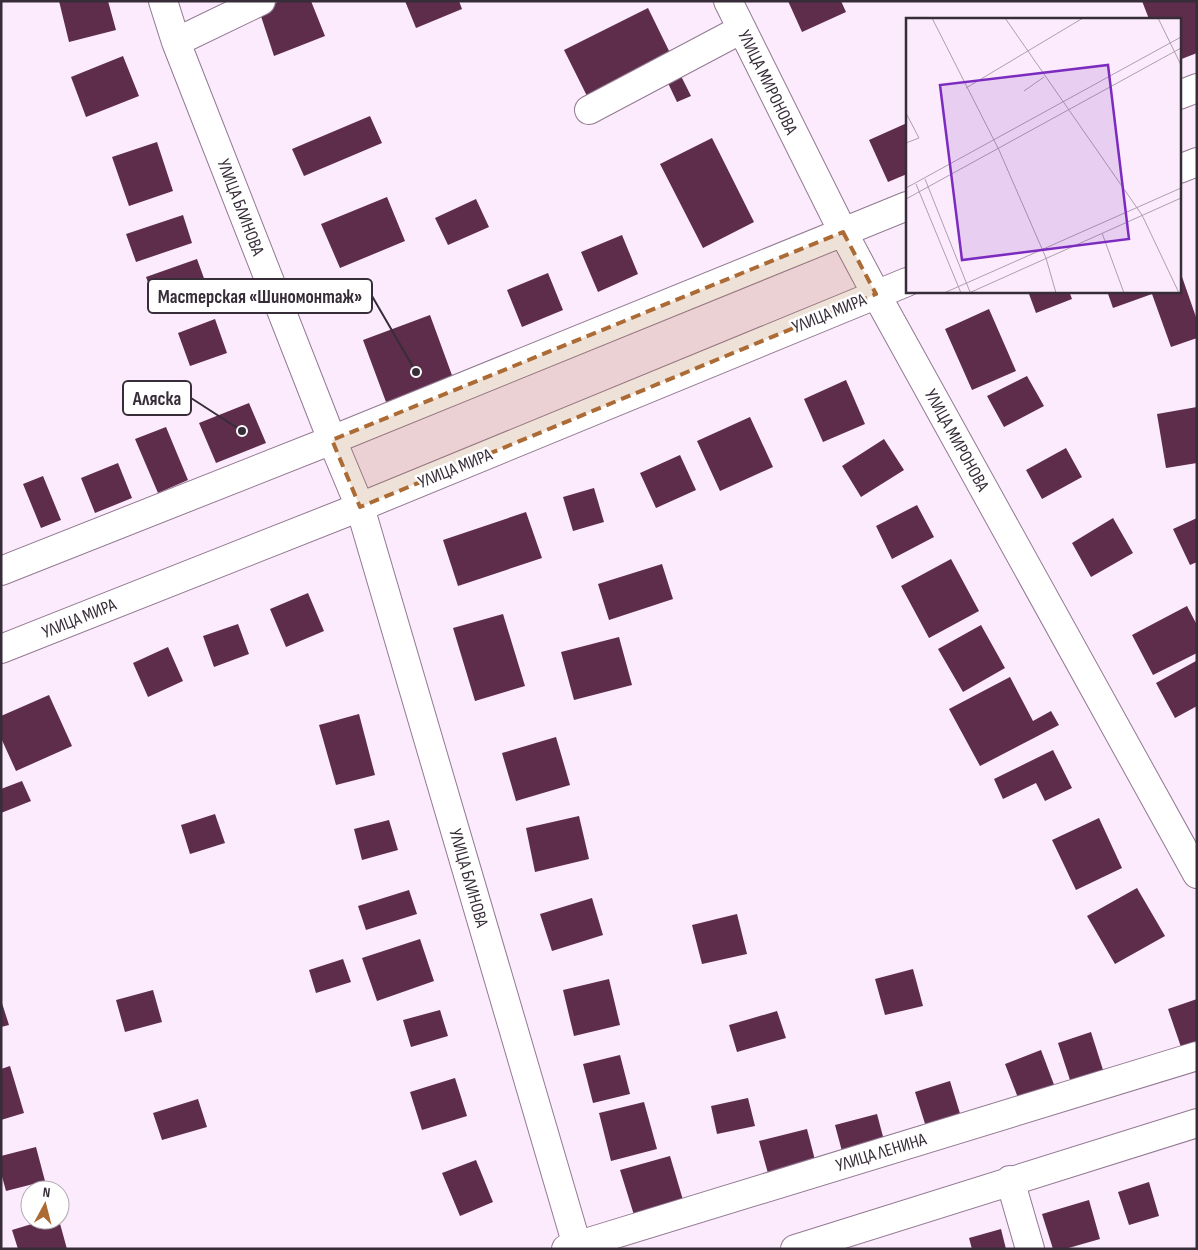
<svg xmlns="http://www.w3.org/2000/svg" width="1198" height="1250" viewBox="0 0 1198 1250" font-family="'Sofia Sans Condensed',sans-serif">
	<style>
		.building { fill: #5d2d4b }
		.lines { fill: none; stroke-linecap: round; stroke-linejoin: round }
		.minor-casing { stroke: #927992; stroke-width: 30 }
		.minor { stroke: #fff; stroke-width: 28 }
		.marked { fill: #ac6a35; fill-opacity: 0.2; stroke: #ac6a35; stroke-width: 4; stroke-dasharray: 10 6; stroke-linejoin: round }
		.labels { text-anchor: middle; stroke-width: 5; stroke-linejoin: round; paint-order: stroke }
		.street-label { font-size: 18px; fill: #372d38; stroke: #fff }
		.inset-road { fill: none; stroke: #ad9fae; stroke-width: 1 }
		.view { fill: #7b2cbf; fill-opacity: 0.15; stroke: #7b2cbf; stroke-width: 2.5 }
		.inset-edge { fill: none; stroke: #372d38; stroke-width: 2.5 }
		.leader { fill: none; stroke: #372d38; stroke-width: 2 }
		.callout-dot { fill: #372d38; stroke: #fff; stroke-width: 2 }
		.callout { fill: #fff; stroke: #372d38; stroke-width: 2 }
		.callout-label { font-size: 19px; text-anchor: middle; font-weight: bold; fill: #372d38 }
	</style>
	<rect width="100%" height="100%" fill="#fcebfc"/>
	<path class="building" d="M59,1H108L116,30L69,42Z
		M280,1H311L325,36L274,56L259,10Z
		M405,1H459L462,9L416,28Z
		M788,1H841L846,12L802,32Z
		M1142,1H1197V53L1179,60V19H1149Z
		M648,8L673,59L589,100L564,50Z
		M123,56L139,96L86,117L71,77Z
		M680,74L691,96L677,102L667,81Z
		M370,116L382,143L304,176L292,149Z
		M907,123V174L888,182L869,140Z
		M712,138L754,222L703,248L660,164Z
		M157,142L173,191L129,206L112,157Z
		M387,197L405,241L340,268L321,224Z
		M476,199L489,227L448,245L435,218Z
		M183,215L192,243L136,262L126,234Z
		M622,235L638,274L598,292L581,252Z
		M197,259L205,281L154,299L146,277Z
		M1180,271L1197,320V338L1171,347L1152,294L1113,308L1107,291H1179Z
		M548,273L563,310L522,327L507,290Z
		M1035,291H1069L1072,299L1036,313L1029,294Z
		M989,309L1016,371L972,390L945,329Z
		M430,315L453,378L386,402L363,340Z
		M215,319L227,353L190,366L178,333Z
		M1027,376L1044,406L1004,427L987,396Z
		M846,380L865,424L823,442L804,399Z
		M249,403L266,443L216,463L199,423Z
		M1197,407V463L1166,468L1157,414Z
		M750,417L773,467L720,491L697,441Z
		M166,427L188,480L158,493L135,439Z
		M884,439L904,470L861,497L842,466Z
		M1066,448L1082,477L1042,499L1026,470Z
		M680,455L696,490L656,508L640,473Z
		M118,463L132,498L95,513L81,478Z
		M43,476L61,520L41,528L23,484Z
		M594,488L604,522L573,531L563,497Z
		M917,505L934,537L892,559L876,526Z
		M526,512L542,558L458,586L443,540Z
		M1113,518L1133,553L1091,577L1072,543Z
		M1197,518V562L1190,565L1173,529Z
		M951,559L979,611L929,638L901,586Z
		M662,564L673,599L609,620L598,584Z
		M308,593L324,631L286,647L270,609Z
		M1187,606L1197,625V653L1153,675L1132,635Z
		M503,614L525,686L475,701L453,628Z
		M238,624L249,654L214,667L203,636Z
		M981,625L1005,668L963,692L938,649Z
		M619,637L632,685L574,700L561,652Z
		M168,647L183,681L148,697L133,663Z
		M1196,661L1197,706L1175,718L1156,683Z
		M1010,677L1033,721L1051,711L1059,725L980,766L949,709Z
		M49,695L72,746L16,771L1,738V716Z
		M359,714L375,775L336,785L319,725Z
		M556,737L570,785L516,801L502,753Z
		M1053,750L1072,788L1045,801L1036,783L1003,799L994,779Z
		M22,781L31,801L1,813V789Z
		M215,814L225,843L190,854L181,825Z
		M579,816L589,859L535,872L526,828Z
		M1099,818L1122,868L1076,890L1052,840Z
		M389,820L398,850L362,860L354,829Z
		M1137,888L1165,936L1115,964L1087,916Z
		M409,890L417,914L366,930L358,906Z
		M592,898L603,935L552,951L540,914Z
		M737,914L747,954L702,964L692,925Z
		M420,939L434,981L377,1001L362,958Z
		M343,959L351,982L316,993L309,970Z
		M913,969L923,1006L885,1015L875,979Z
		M609,979L620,1025L574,1036L563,990Z
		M153,990L162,1022L125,1032L116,1000Z
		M1197,999V1041L1181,1047L1168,1009Z
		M1,1000L9,1025L1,1027Z
		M440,1010L448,1036L411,1047L403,1020Z
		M777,1011L786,1038L737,1052L729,1025Z
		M1091,1032L1104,1073L1071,1083L1058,1043Z
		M1041,1050L1056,1090L1020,1103L1005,1064Z
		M620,1055L630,1094L593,1103L583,1064Z
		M10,1066L24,1113L1,1120V1069Z
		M455,1078L467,1116L422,1130L410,1092Z
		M950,1081L962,1120L927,1130L915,1092Z
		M748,1098L755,1126L717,1134L711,1106Z
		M198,1099L207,1127L162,1140L153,1113Z
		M644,1102L657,1149L611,1161L599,1113Z
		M877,1114L885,1144L843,1155L835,1125Z
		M807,1129L816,1164L769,1177L759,1141Z
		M36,1147L45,1181L6,1191L1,1173V1156Z
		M670,1156L683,1200L634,1215L620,1170Z
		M476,1160L493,1202L460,1216L442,1173Z
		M1149,1182L1159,1216L1129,1225L1118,1192Z
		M1089,1200L1100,1239L1065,1249H1053L1042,1214Z
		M45,1220H59L67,1249H18L12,1230Z
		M1001,1229L1006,1249H972L969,1238Z"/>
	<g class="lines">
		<defs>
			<path id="minor" d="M163,1L176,42L332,440L360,507L578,1249
				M728,1L843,232L876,294L1197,874
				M176,42L261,1
				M1179,95L1197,88
				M589,110L742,29
				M1179,169L1197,162
				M1,571L332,440L907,206
				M1,649L360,507L907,282
				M1010,1180L1030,1249
				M566,1249L1197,1056
				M795,1249L1197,1123"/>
		</defs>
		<use href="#minor" class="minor-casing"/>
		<use href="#minor" class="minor"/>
	</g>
	<path class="marked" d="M843,232L876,294L360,507L332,440Z"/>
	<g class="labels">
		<g class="street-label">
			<text transform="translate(768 82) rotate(64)" y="6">УЛИЦА МИРОНОВА</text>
			<text transform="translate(241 207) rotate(69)" y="6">УЛИЦА БЛИНОВА</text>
			<text transform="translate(829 313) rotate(-22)" y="6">УЛИЦА МИРА</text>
			<text transform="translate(957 440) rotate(61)" y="6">УЛИЦА МИРОНОВА</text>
			<text transform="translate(455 468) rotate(-22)" y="6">УЛИЦА МИРА</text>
			<text transform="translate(79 618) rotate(-22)" y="6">УЛИЦА МИРА</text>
			<text transform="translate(469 878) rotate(74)" y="6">УЛИЦА БЛИНОВА</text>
			<text transform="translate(881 1152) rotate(-17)" y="6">УЛИЦА ЛЕНИНА</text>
		</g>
	</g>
	<g transform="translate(906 18)">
		<rect width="275" height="275" fill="#fcebfc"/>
		<path class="inset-road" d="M26,0L93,132L140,240L150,275M99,0L236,197L273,275M252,0L275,47M60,70L177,0M118,73L138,59M0,95L13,120L0,125M19,161L64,274M10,166L55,275M0,170L275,19M0,181L275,30M196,215L218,275M38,275L275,170M63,275L275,180"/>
		<path class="view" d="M202,47L223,221L56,242L34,67Z"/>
		<rect width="275" height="275" class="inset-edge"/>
	</g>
	<path class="leader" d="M416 372L372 296M242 431L191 398"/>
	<g class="callout-dot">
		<circle cx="416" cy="372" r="5"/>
		<circle cx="242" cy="431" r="5"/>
	</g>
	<g class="callout">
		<rect x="148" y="279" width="224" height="34" rx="5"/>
		<rect x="123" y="381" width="68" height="34" rx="5"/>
	</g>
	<g class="callout-label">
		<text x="260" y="303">Мастерская «Шиномонтаж»</text>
		<text x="157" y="405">Аляска</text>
	</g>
	<rect width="1198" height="1250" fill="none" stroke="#372d38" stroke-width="5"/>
	<g transform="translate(45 1205) rotate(7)"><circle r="24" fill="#ffffff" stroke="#afabaf"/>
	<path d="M0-4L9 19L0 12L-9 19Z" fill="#ac6a35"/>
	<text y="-8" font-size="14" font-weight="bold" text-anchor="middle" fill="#372d38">N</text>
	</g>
</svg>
